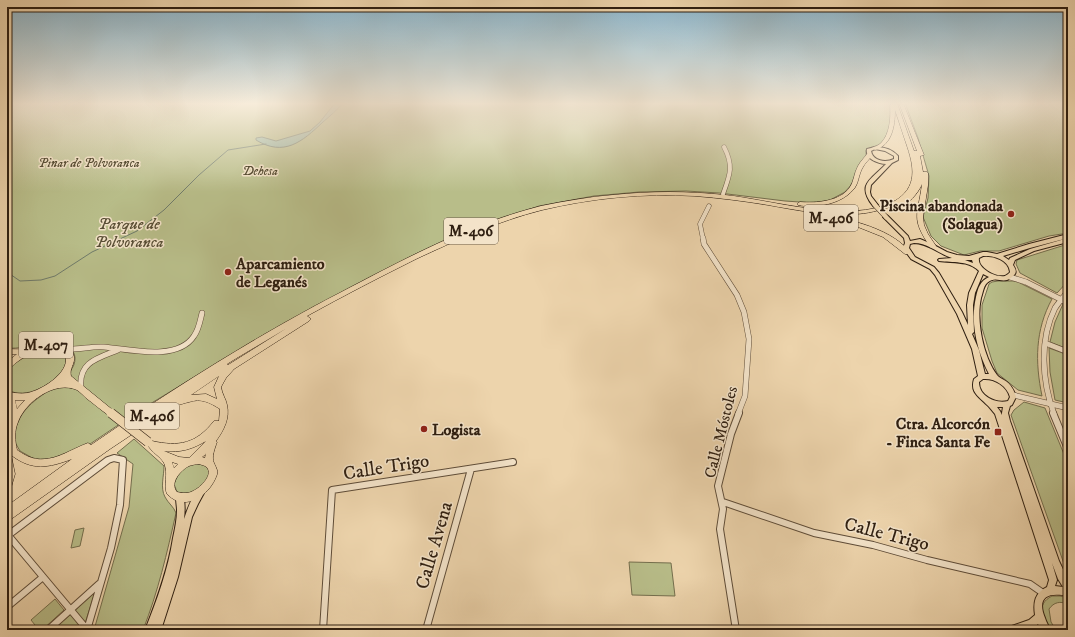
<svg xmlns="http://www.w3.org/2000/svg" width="1075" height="637" viewBox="0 0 1075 637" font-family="'IM FELL DW Pica',serif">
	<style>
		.green { fill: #b8bd89; stroke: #746e4d }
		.water { fill: #9ab8a7; stroke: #6f7b6b }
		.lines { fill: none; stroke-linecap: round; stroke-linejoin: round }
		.stream { stroke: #6f7b6b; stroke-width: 1 }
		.minor-far2-casing { stroke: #5e4c38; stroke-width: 5 }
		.minor-far1-casing { stroke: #5e4c38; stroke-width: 6 }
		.minor-casing { stroke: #5e4c38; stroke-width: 8 }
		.major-casing { stroke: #2f1f11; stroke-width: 2 }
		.highway-casing { stroke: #2f1f11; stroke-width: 1 }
		.minor-far2 { stroke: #f3e3c9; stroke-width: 4 }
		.minor-far1 { stroke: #f3e3c9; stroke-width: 5 }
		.minor { stroke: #f3e3c9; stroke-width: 6 }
		.major { fill: #edd4ac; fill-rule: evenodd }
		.highway { fill: #edd4ac; fill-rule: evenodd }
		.major-bridge-casing { stroke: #2f1f11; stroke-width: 5.5; stroke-linecap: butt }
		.highway-bridge-casing { stroke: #2f1f11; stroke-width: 10; stroke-linecap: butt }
		.major-bridge { stroke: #edd4ac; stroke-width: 4.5 }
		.highway-bridge { stroke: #edd4ac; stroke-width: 9 }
		.poi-dot { fill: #8f2418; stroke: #f3e3c9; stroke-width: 1.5 }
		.labels { text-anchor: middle; stroke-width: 3; stroke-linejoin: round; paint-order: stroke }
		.far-park-label { font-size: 13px; font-style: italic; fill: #584e35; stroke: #f3e3c9 }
		.shield { fill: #f3e3c9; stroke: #6a5a48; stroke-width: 1 }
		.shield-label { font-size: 15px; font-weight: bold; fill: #2f1f11 }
		.poi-label { font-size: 16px; font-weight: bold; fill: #2f1f11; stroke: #f3e3c9; text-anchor: end }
		.park-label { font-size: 16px; font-style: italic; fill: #584e35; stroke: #f3e3c9 }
		.street-label { font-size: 16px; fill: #2f1f11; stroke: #f3e3c9 }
		.near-street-label { font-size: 19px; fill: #2f1f11; stroke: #f3e3c9 }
	</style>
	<rect width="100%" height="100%" fill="#edd4ac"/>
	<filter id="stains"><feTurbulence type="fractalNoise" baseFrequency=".005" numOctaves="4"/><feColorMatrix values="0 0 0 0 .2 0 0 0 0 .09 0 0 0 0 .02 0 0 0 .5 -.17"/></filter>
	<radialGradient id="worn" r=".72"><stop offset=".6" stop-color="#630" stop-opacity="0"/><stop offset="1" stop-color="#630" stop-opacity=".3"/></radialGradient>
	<path class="green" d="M7,103H890C894,113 890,134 883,142C878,147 871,146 866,150V158L851,185L845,192L830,200L814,203L785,201L719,193L686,191L639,192L594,196L539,206L460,233L414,255L265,334L145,407L90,444L62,457L36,460L20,451L13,439C16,426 19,416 29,406C41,393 76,377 75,358C75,354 72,350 71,346C50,336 29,350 7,348Z
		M905,103L1068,104V233L1049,236L999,251H980L964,255L941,246L931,236L923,217L928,198L929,176L918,138Z
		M1068,244V281L1057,293L1020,273L1016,264L1017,260Z
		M998,281H1016L1052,299C1035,330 1035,362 1042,396L1018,390L997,373L992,361L982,328V305L989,284L992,282Z
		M1063,304L1068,307V349L1050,342L1055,322Z
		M48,348C97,352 34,409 7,389C7,384 5,375 7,370C12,358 37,349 48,348Z
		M1049,348L1068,355V403L1055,400L1050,372Z
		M1024,402L1045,408L1068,464V575L1011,415L1014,410Z
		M134,439L164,466C164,476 160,488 165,497C168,503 174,507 176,513C167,553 158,592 143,630H94L129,507L133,464L117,453Z
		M199,463C201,464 206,465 207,467C215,476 200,489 193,493C189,495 182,494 177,492L174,484C179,470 184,466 199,463Z
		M84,528L80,546L71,548L75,530Z
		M629,562L671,563L675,596L632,595Z
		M95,592L83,630H53Z
		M1052,596H1060L1068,598V604C1060,601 1054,602 1049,609L1051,622L1056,630H1049C1043,617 1035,605 1052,596Z
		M55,599L64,610L42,630H39L31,620Z"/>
	<path class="water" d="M335,103H343C337,110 330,116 323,122C302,142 284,157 256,140V138L262,137L276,141L310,131L320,122Z"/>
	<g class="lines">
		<path class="stream" d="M7,272L20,281L41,280L55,276L92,252L137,231L164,210L199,175L228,150L266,144"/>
		<defs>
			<path id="minor-far2" d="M723,194C730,175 734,166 724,147
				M703,239L700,224L709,206"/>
			<path id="minor-far1" d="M703,238L704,244L737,295L744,312L749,339L745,396L738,414
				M1010,277L1026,282L1068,303
				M1045,343L1068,352
				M67,349C79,350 91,346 104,347C128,349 177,362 194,336C199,329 200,321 202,313
				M81,388C78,362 98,358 118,350
				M1013,395L1068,408
				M1054,414C1042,381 1039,340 1055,308C1059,302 1064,297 1068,291"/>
			<path id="minor" d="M1053,413L1068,449
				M723,502L814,533L873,545L927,560L1030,584L1043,593
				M8,535L85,627L88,626
				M7,536L108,460L114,458L123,460L120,505L111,548L87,630
				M7,607L43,577
				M48,630L99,584
				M323,630L332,490L513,462
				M426,630L471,469
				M736,630L720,529L723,509L718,486L731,434L739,413"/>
			<path id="major" d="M875,147C884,147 892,149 898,156V160L892,163L871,185L870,192L871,196L878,205L875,207L873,206C856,184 871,180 886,164C877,163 865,159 867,149ZM875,149L885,151L894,156V159C885,163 873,161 871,151Z
				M886,215L888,216L908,236L910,241L920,239L932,244L947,252L957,255L969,256L983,252H987L997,254L1029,244L1068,234V238L1030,248L1003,256L1009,260L1010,258L1030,249L1068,238V242L1034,251L1015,260L1013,265C1015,268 1017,271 1015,274C1013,276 1010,279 1007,280C1000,282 995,276 987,283C983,287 983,293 981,298C976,320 983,356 997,375C998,377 1001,378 1004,380C1011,384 1014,390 1016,397L1012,405L1010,406L1008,413L1010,421L1059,561L1068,580V596C1049,592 1036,596 1045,618C1046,622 1049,626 1050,630H1041L1038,624C1030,632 1018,630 1008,630L1009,627L1029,620L1035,615C1033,602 1035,593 1047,587L1049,580L995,414C992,411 990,407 986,404C978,396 970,392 974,379L978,376L972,349L957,314L935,275L930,269L911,259L903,248L905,243L904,238L883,217ZM914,243C928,243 939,254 952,258L939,259L938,260L939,261C953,263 968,260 979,271L969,293L967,305L968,325L962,312L939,273L934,267L915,257L909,248L910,244ZM983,256C994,255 1009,260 1010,272C1010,273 1005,276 1005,276C995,278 977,268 979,258ZM965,260H972L973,263ZM983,274L989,277C980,281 978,288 976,297C970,323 977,351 989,374H985L979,350L972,334L974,332L973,305L975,293ZM983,379C995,378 1007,386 1010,397L1008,401C995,404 979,396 979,382ZM997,407H1003L1002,413V415L1000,411ZM1052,563L1058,579L1063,587L1055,586L1057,580Z
				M200,489L203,490L204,493L198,504L192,517L178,577L161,630H145C157,600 168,570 173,538C175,529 177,519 177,510C177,505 175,499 177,494L180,493L183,494C185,502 185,511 184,519C187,511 192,494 200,489Z"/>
			<path id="highway" d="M893,103H897L914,151H917L899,103H903L924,155L920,156L923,172H927L928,173V185L923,217L924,225L928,234L936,246L935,248H931C910,218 918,216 922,184C918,194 905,209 893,208V206C880,210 867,214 854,214C825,216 796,210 768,205C744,201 720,198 695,196C644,193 592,198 542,210C498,221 457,240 416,259C380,277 343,296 307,316L311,319L309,321L234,369L226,378L221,387C222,394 226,399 227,405C230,418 224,430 216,441L217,442C215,448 211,457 214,463C216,468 219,471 216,477C210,492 194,506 177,501C173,499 170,497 167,494C163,485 169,474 164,463C160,456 151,452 148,445L149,442L152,441C179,447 196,444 214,421H219L220,409C209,402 201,398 189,402C184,403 180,405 176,405L110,449L7,522V506L72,459C48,468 32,471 11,455L15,474L10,491L7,492V452L9,453C7,443 6,432 10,422L7,419C10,408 7,402 7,392C14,393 21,394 28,393C41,390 66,375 66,360C66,355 65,350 60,348C47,343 27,355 17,362C13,365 11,368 7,369V362L17,354L7,355V349C14,349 23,350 29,348C33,347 37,345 41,344C54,340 71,340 74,357C75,364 69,369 71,376L114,411L115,413L114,415L111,416L108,415C101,410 94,404 86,398C84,396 80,392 77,390C55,380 25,402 18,422C14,431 15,441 17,450C44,470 62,453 88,443L91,445C174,388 259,334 349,288C410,256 473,223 541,206C565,201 589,197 613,195C650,191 688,191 725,195C772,200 850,224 893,202C919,188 914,166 906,143C902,132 899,121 895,110C895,126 892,145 875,150L872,148C875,146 878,146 881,143C890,134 891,117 890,105ZM287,328L228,365L227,364L235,359ZM219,376L214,387L217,399L206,394L191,395ZM15,400H25L17,409ZM206,441L189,458L179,457L164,451C180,453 193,449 206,441ZM206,453L205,458L202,457L206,454ZM172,462L178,464L174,468ZM199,464C201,465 203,465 205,466C216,473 200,488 193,491C188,494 182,493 177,492C169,483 181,470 189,466C192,465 196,464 199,464Z
				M869,153L872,155C869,160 865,163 863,167C858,175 859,184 853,190C841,204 815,209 798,205V203L800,202C816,203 840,202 850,187C854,181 854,173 858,166C860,162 864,158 867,154Z
				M808,212C840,217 889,226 910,252L909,254H905L883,237L858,227L835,221L806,215L805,214Z"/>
		</defs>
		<use href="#minor-far2" class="minor-far2-casing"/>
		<use href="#minor-far1" class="minor-far1-casing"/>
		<use href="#minor" class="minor-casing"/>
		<use href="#major" class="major-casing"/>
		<use href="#highway" class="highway-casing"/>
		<use href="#minor-far2" class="minor-far2"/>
		<use href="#minor-far1" class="minor-far1"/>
		<use href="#minor" class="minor"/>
		<use href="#major" class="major"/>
		<use href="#highway" class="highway"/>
		<defs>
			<path id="major-bridge" d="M875,205L886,217"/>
			<path id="highway-bridge" d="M111,413L148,442"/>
		</defs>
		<use href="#major-bridge" class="major-bridge-casing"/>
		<use href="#highway-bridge" class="highway-bridge-casing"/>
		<use href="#major-bridge" class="major-bridge"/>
		<use href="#highway-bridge" class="highway-bridge"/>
	</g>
	<linearGradient id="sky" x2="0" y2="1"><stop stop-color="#89b6ce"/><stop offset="0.54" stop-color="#f7ecda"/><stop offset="1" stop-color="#f7ecda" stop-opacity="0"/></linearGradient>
	<rect width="1075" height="192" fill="url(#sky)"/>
	<g class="poi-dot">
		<circle cx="1011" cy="214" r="4"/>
		<circle cx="228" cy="272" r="4"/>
		<circle cx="424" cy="429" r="4"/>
		<rect x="994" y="428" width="8" height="8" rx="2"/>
	</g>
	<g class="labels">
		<g class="far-park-label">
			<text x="89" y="167">Pinar de Polvoranca</text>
			<text x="260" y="175">Dehesa</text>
		</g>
		<g class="shield">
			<rect x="804" y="205" width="54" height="26" rx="3"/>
			<rect x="444" y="218" width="54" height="26" rx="3"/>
			<rect x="19" y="332" width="54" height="26" rx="3"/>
			<rect x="125" y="403" width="54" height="26" rx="3"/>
		</g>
		<g class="shield-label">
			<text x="831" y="223">M-406</text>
			<text x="471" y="236">M-406</text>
			<text x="46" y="350">M-407</text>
			<text x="152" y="421">M-406</text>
		</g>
		<g class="poi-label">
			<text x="1003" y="211">Piscina abandonada<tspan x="1003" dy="18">(Solagua)</tspan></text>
			<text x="236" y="269" text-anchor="start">Aparcamiento<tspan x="236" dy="18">de Leganés</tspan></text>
			<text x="990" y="429">Ctra. Alcorcón<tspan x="990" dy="18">- Finca Santa Fe</tspan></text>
			<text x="432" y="435" text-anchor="start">Logista</text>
		</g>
		<g class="park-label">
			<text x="129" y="229">Parque de<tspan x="129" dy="18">Polvoranca</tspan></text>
		</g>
		<g class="street-label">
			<text transform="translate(720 432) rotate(-76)" y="6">Calle Móstoles</text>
		</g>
		<g class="near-street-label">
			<text transform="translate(386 466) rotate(-9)" y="7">Calle Trigo</text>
			<text transform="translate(887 533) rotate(14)" y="7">Calle Trigo</text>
			<text transform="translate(433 545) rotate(-74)" y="7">Calle Avena</text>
		</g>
	</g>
	<rect width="1075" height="637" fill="none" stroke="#edd4ac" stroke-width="24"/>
	<rect x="8" y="8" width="1059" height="621" fill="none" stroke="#2f1f11" stroke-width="2"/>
	<rect x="12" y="12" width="1051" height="613" fill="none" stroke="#2f1f11"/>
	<rect width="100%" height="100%" filter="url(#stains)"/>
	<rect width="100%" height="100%" fill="url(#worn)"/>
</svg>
